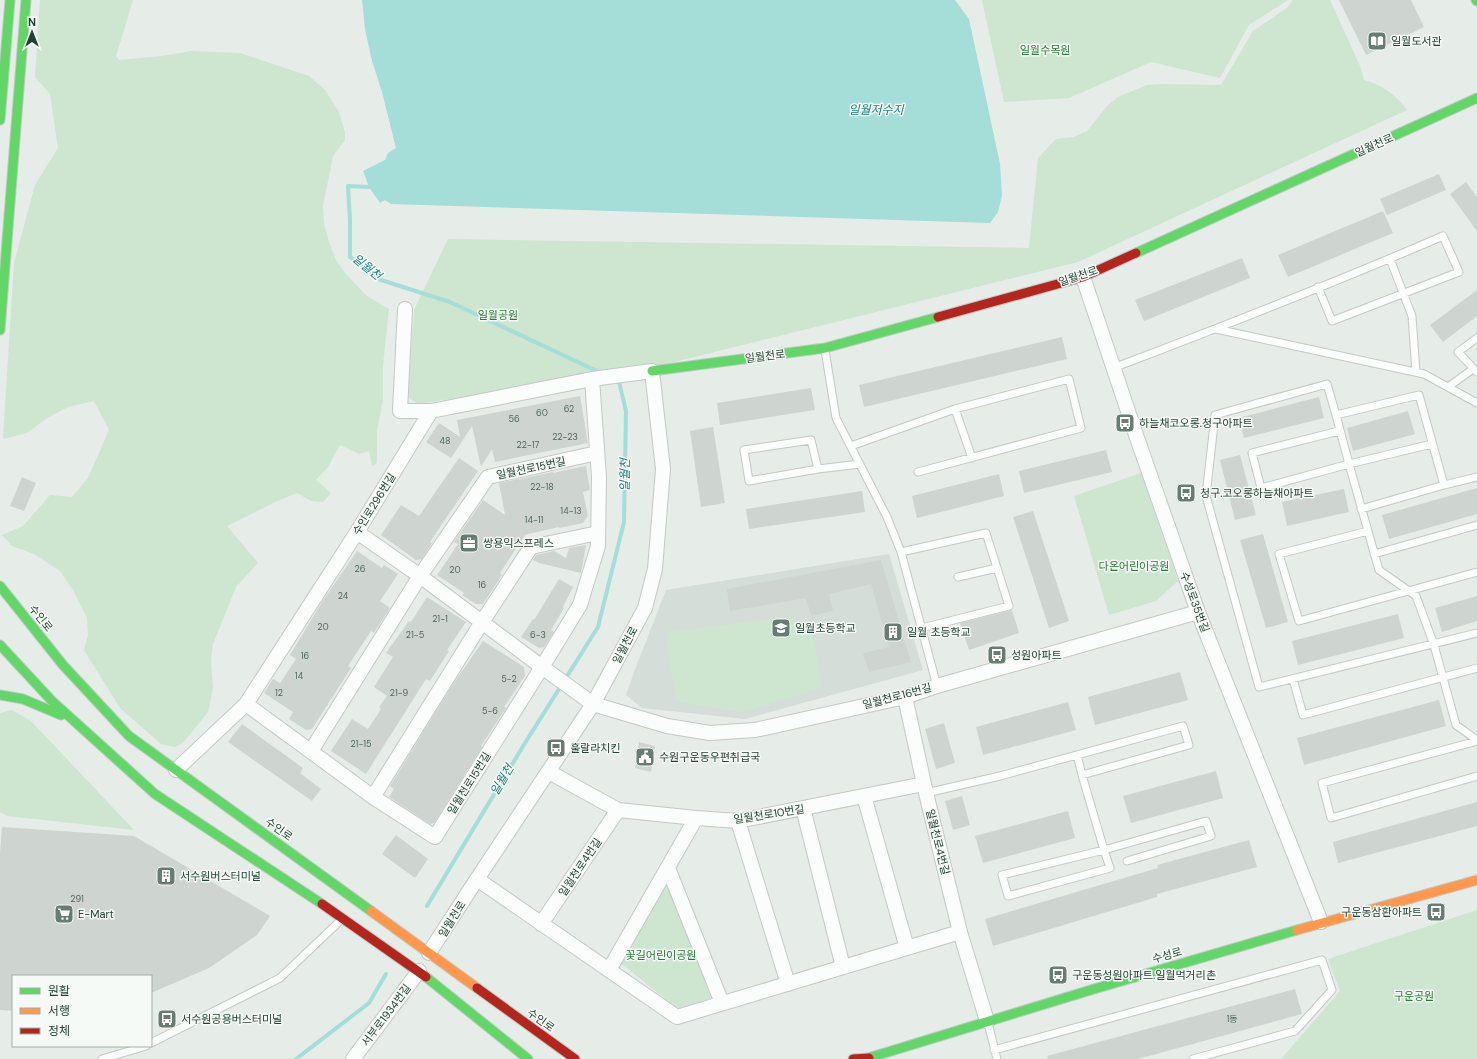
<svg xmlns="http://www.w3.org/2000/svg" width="1477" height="1059" viewBox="0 0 1477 1059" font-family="'DM Sans','Noto Sans KR',sans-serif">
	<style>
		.built { fill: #d4ddd7 }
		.green { fill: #cee5d0 }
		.water { fill: #a5ddd8 }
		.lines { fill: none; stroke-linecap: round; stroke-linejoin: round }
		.stream { stroke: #a5ddd8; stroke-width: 4 }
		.building { fill: #ced5d1 }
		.lane-casing { stroke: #c3c9c5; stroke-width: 9 }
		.street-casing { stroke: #c3c9c5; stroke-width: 16 }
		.fast-casing { stroke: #bfc8c3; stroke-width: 11 }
		.slow-casing { stroke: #bfc8c3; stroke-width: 11 }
		.jam-casing { stroke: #bfc8c3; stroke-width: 11 }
		.lane { stroke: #fbfcfc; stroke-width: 7 }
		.street { stroke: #fbfcfc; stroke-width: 14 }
		.fast { stroke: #63d668; stroke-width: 9 }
		.slow { stroke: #ff974d; stroke-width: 9 }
		.jam { stroke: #b3261e; stroke-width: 9 }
		.labels { text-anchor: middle; stroke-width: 3; stroke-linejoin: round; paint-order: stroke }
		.number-label { font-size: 9px; fill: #4e675a }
		.poi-label { font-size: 11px; fill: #224132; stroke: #f5faf6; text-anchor: start }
		.park-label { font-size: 11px; fill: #297b37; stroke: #f5faf6 }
		.street-label { font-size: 11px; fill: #224132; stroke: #f5faf6 }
		.water-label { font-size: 12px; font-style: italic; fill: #187b77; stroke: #f5faf6 }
	</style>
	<rect width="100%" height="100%" fill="#e6ece8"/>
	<path class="built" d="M889,554L923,670L745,719L642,708L626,695L636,667L666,590Z"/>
	<path class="green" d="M40,0H133L116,56L119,60L162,56L191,51L240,53L309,76L325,90L339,112L345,132V140L333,156L323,206L324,223L329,242L336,260L345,273L367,296L389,309L383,365V400L377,431V463L372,466L369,451L359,454L340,445L328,467L316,480L331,493L323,502L311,501L297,493L277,501L227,526L258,563L236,587L213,644L211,660L213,688L208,712L183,743L175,747L161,744L120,708L84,650L88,635L87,618L73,590L60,571L34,554L12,546L2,535L23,526L50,495L72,497L88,478L109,430L94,401L68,407L47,418L27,433L3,439L14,263L35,185L58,148L50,94L35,77Z
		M982,0H1288L1249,25L1220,78L1151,62L1069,98L1004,102Z
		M1293,0H1330L1360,66L1364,80C1382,85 1396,95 1407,110L1078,262L666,364L418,404L408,397L414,310L448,239L1029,248L1038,158L1056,139L1074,137L1087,131L1108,105L1118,97L1147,85L1164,84L1221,85L1253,31L1287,8Z
		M1141,473L1178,581L1156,601L1109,615L1074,496Z
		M791,616L812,630L822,688L742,712L677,702L666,643L668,632Z
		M12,710L31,721L134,830L7,816L0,812V713Z
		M667,883L711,998L678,1009L619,962Z
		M1477,910V1059H1281L1340,991L1328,959Z"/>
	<path class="water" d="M362,0H955L969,19L1000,164L1002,196L998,212L990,223L391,204L385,200L380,203L369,187L363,171L385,160L388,153L396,148L382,92L372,61L365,29Z"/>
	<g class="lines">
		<path class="stream" d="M369,187L348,186L350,220V257L378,279L450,302L601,373
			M427,906L525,743L598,627L624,522L626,411L619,382L616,381
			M296,1059L369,1003L386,974"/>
	</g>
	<path class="building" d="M1339,0H1411L1424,27L1366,55Z
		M1439,174L1446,190L1387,215L1380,199Z
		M1466,182L1477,197V231L1450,194Z
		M1383,211L1393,233L1288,277L1278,255Z
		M1242,258L1250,278L1144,321L1135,300Z
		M1477,290V316L1443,342L1430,325Z
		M1062,337L1067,359L864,407L859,385Z
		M811,388L815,410L720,425L717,403Z
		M580,396L588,443L495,462L492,449L481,467L472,426L451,458L426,442L439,423L460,437L457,420Z
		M1319,397L1324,418L1244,438L1239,418Z
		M1408,411L1415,434L1353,451L1347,428Z
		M713,427L725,503L701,507L690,431Z
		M1106,450L1112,472L1024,493L1019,471Z
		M1240,455L1256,515L1235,520L1220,460Z
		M459,458L478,471L430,542L432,543L422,559L416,560L381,535L401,505L419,516Z
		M586,466L590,490L583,492L588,516L583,523L559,528V527L524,535H525L500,573L502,575L483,604H476L462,595L464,593L437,575L458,544L454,542L483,500L505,515L499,483L553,472V473Z
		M999,474L1004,496L917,518L912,496Z
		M22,477L36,483L24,511L10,506Z
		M1477,488V514L1389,539L1382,515Z
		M1344,489L1349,512L1287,526L1282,502Z
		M862,491L865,512L749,529L746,509Z
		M1033,511L1069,621L1049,628L1013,517Z
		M1263,534L1288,622L1266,628L1240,540Z
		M586,545L581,573L539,563L533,560L536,555L554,551L566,558L569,548Z
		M357,551L382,568L384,565L398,574L380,601L390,608L374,633L371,631L348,666L351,668L312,729L306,730L289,719L293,712L264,693L273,679L280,683L296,659L290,655L322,602Z
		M881,560L911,662L869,672L863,653L889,647L871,584L829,594L833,611L811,616L806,598L730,611L727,589Z
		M559,579L573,587L563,607L564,608L551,630L554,632L544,647L539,648L521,637L533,619L534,620Z
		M1477,596V621L1442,632L1435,608Z
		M427,597L466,622L447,650L449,651L430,681L426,679L366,774L331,751L352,719L368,729L381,709L379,707L387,696L374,687L393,657L386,653L409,621L411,622Z
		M1012,610L1019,633L969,650L960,623Z
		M1398,614L1404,638L1298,665L1292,641Z
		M483,641L524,667L525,676L504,707L506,708L481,746L482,747L434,823L430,824L389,797L394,789L390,786L453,684Z
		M1180,672L1188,700L1095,725L1088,697Z
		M1439,700L1446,726L1304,765L1297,738Z
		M1068,702L1076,730L983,755L976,727Z
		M944,723L955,763L936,769L925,729Z
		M242,724L303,768L300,773L321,789L312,801L228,742Z
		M639,742L655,746L651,772L635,768Z
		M1216,771L1223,798L1131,823L1123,796Z
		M962,796L970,825L953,830L945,801Z
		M1477,802V826L1338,863L1333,842Z
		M1068,811L1075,838L983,863L975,836Z
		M2,827L134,836L270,916L257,935L209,968L151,993V976H13V1011L0,1010V853Z
		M396,835L428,859L415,878L382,854Z
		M1249,840L1257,867L1157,894V897L993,946L985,919L1158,868L1157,865Z
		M1295,989L1302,1014L1138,1059H1048L1047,1056Z"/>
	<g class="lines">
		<defs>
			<path id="lane" d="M1390,259L1412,316L1416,372
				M1216,329L1424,374L1477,403
				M1477,338L1458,352L1477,372
				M825,350L836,418L887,517L901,552L937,686
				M1113,368C1224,326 1334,283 1443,236L1459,272L1332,321L1318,287
				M1448,387L1473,369
				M955,409L972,458
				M1336,415L1327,384L1215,415L1206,496L1259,687L1477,633
				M1339,431L1252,453L1261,488L1349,464L1336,415L1419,395L1444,485L1477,477
				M1432,444L1349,464L1379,570L1416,596L1434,645L1456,725L1477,740
				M851,446L955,409L1069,379L1081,428L918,472
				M818,469L811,440L744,450L749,481L818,469L860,464
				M1361,509L1444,485
				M1368,531L1279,554L1299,621L1477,572
				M901,552L986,533L1009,606L922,628
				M1374,554L1477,525
				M958,577L997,568
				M1293,679L1303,715L1477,668
				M1477,741L1322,783L1331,818L1477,776
				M1082,775L1104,850L1002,875L1008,896L1110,868L1104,850L1206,821L1211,836L1127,861
				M926,793L1000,776L1183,726L1189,745L1082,775L1077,755
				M988,1023L997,1059
				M151,1043L280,978L342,919
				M994,1050L1322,960L1332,990L1295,1031L1193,1059
				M102,1059L146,1046"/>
			<path id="street" d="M1083,277L1136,435L1198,612L1321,922
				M405,309L400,411H431
				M592,379L599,477L598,546L580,605L542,667L593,704L667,726L710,733L755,730L905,697L937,686L1198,612
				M246,704L373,797L435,837L542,667L420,576L357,532
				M311,751L420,576L488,477L597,453
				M176,770L246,704L357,532L431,411L592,379L652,371L663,469L655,569L645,608L593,704L477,879L429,953
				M549,772L618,810L696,818L738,821L924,784
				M864,796L907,948
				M373,797L482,622L531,547L598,533
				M803,808L843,967
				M738,821L788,984
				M668,868L722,1003
				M477,879L677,1017L960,932L926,793L905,697
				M541,924L618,810
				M960,932L987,1021
				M609,970L696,818
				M353,1059L419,971"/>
			<path id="fast" d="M1476,0L1477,1
				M0,120L10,0
				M1136,253L1477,98
				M0,330L26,0
				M652,371L825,348L938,317
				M0,586L63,665L129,736L371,911
				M0,645L52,701L155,794L322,904
				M0,695L23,699L61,715
				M426,977L528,1059
				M865,1059L1094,989L1297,930"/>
			<path id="slow" d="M371,911L477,988
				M1297,930L1477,880"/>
			<path id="jam" d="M938,317L1083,277L1136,253
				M322,904L426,977
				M477,988L575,1059
				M853,1059L869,1058"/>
		</defs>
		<use href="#lane" class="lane-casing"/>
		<use href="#street" class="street-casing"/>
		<use href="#fast" class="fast-casing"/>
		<use href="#slow" class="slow-casing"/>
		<use href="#jam" class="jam-casing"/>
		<use href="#lane" class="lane"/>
		<use href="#street" class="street"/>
		<use href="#fast" class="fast"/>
		<use href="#slow" class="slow"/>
		<use href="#jam" class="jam"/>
	</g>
	<defs>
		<symbol id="library-square" viewBox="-11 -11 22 22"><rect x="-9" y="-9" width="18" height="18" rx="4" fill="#677d72" stroke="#f5faf6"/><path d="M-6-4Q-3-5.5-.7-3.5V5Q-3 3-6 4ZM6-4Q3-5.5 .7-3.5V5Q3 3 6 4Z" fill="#fff"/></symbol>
		<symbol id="bus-square" viewBox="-11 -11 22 22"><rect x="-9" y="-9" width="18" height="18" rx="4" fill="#677d72" stroke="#f5faf6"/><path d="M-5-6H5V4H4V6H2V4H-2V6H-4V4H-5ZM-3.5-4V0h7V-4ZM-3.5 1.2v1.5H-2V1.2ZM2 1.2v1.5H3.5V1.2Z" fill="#fff"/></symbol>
		<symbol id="office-square" viewBox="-11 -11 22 22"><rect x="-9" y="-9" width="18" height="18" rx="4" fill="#677d72" stroke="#f5faf6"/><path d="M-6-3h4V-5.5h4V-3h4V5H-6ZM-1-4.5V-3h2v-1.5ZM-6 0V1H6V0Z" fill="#fff"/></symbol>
		<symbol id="school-square" viewBox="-11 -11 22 22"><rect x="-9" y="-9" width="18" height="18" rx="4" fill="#677d72" stroke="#f5faf6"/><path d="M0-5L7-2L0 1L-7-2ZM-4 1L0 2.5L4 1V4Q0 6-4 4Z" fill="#fff"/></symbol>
		<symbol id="building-square" viewBox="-11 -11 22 22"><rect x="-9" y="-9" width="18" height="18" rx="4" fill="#677d72" stroke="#f5faf6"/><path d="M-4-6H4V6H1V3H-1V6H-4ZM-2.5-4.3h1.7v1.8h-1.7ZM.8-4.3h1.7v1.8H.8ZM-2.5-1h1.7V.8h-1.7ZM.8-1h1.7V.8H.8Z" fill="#fff"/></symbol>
		<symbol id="civic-square" viewBox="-11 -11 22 22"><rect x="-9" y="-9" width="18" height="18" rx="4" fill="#677d72" stroke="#f5faf6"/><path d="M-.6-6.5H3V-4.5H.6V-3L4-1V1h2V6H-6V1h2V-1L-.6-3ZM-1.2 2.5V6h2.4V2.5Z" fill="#fff"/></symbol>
		<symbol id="supermarket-square" viewBox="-11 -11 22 22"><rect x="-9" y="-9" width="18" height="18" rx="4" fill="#677d72" stroke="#f5faf6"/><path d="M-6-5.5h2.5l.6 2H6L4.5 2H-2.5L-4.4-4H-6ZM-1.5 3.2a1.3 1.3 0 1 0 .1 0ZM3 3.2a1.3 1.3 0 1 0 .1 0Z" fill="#fff"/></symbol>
	</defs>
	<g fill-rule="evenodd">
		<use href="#library-square" x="1366" y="30" width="22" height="22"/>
		<use href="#bus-square" x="1114" y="412" width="22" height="22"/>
		<use href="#bus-square" x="1175" y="482" width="22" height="22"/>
		<use href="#office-square" x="458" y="532" width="22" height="22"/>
		<use href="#school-square" x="770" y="617" width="22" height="22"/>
		<use href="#building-square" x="882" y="621" width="22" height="22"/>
		<use href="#bus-square" x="986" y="644" width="22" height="22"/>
		<use href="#bus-square" x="545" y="737" width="22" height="22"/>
		<use href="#civic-square" x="634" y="746" width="22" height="22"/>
		<use href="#building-square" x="155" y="865" width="22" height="22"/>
		<use href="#bus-square" x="1425" y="901" width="22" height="22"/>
		<use href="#supermarket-square" x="53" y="903" width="22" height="22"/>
		<use href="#bus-square" x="1047" y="964" width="22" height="22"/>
		<use href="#bus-square" x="156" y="1008" width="22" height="22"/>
	</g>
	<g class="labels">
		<g class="number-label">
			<text x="569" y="412">62</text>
			<text x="542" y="416">60</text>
			<text x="514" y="422">56</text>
			<text x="565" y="440">22-23</text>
			<text x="445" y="444">48</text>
			<text x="528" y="448">22-17</text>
			<text x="542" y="490">22-18</text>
			<text x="571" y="514">14-13</text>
			<text x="534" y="523">14-11</text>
			<text x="360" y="572">26</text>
			<text x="455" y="573">20</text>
			<text x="482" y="588">16</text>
			<text x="343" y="599">24</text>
			<text x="440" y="622">21-1</text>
			<text x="323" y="630">20</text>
			<text x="415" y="638">21-5</text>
			<text x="538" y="638">6-3</text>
			<text x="305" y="659">16</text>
			<text x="299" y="679">14</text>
			<text x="509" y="682">5-2</text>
			<text x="279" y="696">12</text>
			<text x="399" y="696">21-9</text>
			<text x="490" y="714">5-6</text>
			<text x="361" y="747">21-15</text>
			<text x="77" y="902">291</text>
			<text x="1232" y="1022">1동</text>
		</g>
		<g class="poi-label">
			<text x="1391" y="45">일월도서관</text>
			<text x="1139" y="427">하늘채코오롱.청구아파트</text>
			<text x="1200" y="497">청구.코오롱하늘채아파트</text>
			<text x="483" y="547">쌍용익스프레스</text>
			<text x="795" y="632">일월초등학교</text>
			<text x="907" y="636">일월 초등학교</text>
			<text x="1011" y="659">성원아파트</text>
			<text x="570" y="752">훌랄라치킨</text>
			<text x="659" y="761">수원구운동우편취급국</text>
			<text x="180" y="880">서수원버스터미널</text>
			<text x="1422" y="916" text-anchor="end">구운동삼환아파트</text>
			<text x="78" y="918">E-Mart</text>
			<text x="1072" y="979">구운동성원아파트.일월먹거리촌</text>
			<text x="181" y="1023">서수원공용버스터미널</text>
		</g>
		<g class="park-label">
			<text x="1045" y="54">일월수목원</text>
			<text x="498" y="319">일월공원</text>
			<text x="1134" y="570">다온어린이공원</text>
			<text x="661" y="959">꽃길어린이공원</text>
			<text x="1414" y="1000">구운공원</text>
		</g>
		<g class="street-label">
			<text transform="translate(1374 145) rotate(-24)" y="4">일월천로</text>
			<text transform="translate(1078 276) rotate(-19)" y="4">일월천로</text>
			<text transform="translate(765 356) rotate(-7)" y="4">일월천로</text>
			<text transform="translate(531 468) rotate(-12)" y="4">일월천로15번길</text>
			<text transform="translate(374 504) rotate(-58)" y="4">수인로296번길</text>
			<text transform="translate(1195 602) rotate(70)" y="4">수성로35번길</text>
			<text transform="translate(41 618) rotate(51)" y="4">수인로</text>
			<text transform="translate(625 645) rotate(-62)" y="4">일월천로</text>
			<text transform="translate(897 696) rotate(-15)" y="4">일월천로16번길</text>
			<text transform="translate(469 783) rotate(-58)" y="4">일월천로15번길</text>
			<text transform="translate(769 814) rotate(-9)" y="4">일월천로10번길</text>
			<text transform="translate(279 829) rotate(36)" y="4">수인로</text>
			<text transform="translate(938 842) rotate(76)" y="4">일월천로4번길</text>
			<text transform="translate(580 867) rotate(-56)" y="4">일월천로4번길</text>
			<text transform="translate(452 919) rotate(-58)" y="4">일월천로</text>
			<text transform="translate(1167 955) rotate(-16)" y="4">수성로</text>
			<text transform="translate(386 1015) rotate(-53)" y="4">서부로1934번길</text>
			<text transform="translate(541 1020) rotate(36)" y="4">수인로</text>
		</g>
		<g class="water-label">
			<text x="876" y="114">일월저수지</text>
			<text transform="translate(367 267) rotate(39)" y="4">일월천</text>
			<text transform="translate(625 475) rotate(-89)" y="4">일월천</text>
			<text transform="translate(502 780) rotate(-59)" y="4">일월천</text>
		</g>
	</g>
	<rect x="12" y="975" width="140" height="72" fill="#f5faf6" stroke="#a1b0a8"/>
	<rect x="20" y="988" width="20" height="6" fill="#63d668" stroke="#a1b0a8"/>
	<text x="48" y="995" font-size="12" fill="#224132">원활</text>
	<rect x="20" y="1008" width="20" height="6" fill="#ff974d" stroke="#a1b0a8"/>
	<text x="48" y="1015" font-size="12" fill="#224132">서행</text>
	<rect x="20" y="1028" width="20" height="6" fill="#b3261e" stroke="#a1b0a8"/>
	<text x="48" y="1035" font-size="12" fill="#224132">정체</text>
	<g transform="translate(32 32)" stroke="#f5faf6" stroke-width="3" paint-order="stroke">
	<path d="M0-3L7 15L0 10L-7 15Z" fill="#224132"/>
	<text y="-6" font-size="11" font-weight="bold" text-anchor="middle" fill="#224132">N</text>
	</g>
</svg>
